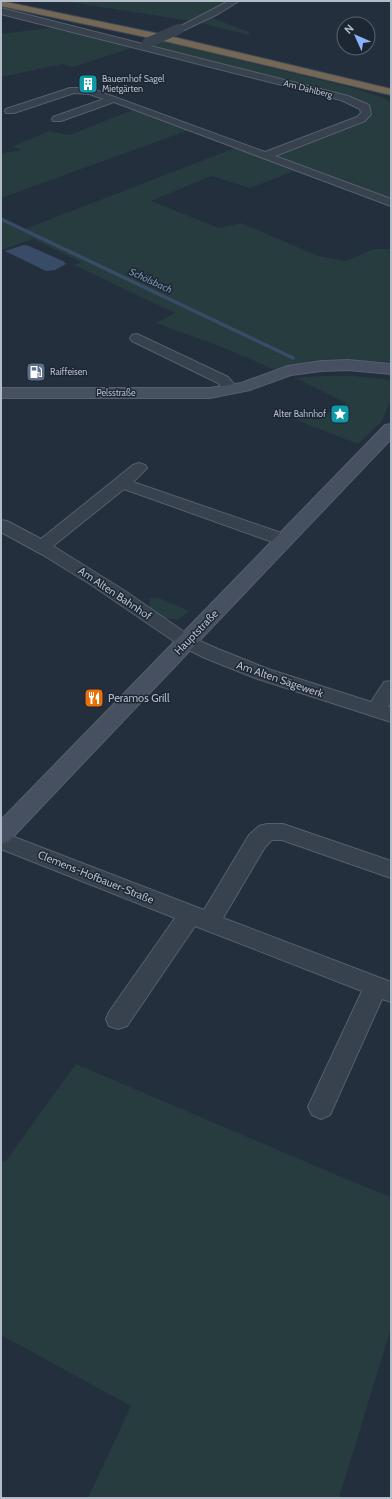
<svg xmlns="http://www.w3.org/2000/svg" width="392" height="1499" viewBox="0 0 392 1499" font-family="Cabin,sans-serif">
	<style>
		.green { fill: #263c3f }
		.water { fill: #394c67 }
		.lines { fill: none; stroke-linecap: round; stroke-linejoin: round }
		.stream { stroke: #394c67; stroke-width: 3.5 }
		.street-casing { stroke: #565f6c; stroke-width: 2 }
		.secondary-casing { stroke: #565f6c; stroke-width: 2 }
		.highway-casing { stroke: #434c59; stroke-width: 2 }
		.street { fill: #38414e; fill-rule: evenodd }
		.secondary { fill: #465061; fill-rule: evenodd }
		.highway { fill: #746855; fill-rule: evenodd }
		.street-bridge-casing { stroke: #565f6c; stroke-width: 10; stroke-linecap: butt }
		.street-bridge { stroke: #38414e; stroke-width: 10 }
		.labels { text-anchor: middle; stroke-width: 3; stroke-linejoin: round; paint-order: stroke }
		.far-poi-label { font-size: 9px; fill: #b4bcc9; stroke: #1d2633; text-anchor: start }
		.far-street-label { font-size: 9px; fill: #b4bcc9; stroke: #1d2633 }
		.far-water-label { font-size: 10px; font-style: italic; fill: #7c92b1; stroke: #1d2633 }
		.street-label { font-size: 11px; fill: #b4bcc9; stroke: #1d2633 }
		.poi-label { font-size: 11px; fill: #b4bcc9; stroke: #1d2633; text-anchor: start }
	</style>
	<rect width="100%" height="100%" fill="#242f3e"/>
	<path class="green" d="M70,1H218L228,3L191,21L69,2Z
		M210,17L249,32V35L197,22Z
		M55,27L135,47L73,67L63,64L1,77V34Z
		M157,40L353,88L384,98L391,102V200L276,156V155L370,115L371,109L366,105L151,49L149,44Z
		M135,109L189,130L1,198V154L21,150L14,146L49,131L70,135Z
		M235,148L297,170L250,188L211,176L151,201L219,228L241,223L318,256L346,261L374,249H391V362L332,359L310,361L275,370L219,346L156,323L175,313L74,265L81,262L33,239L1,250V226L3,225L1,224V218L25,229Z
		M321,376H353L391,380V402L387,408L382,421L358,444L294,419L300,414L317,420L346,403L296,378Z
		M150,598H159L189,611L178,620L165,618L149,608Z
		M76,1064L353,1182L391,1197V1328L339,1498H88L131,1406L1,1335V1160L5,1162Z"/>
	<path class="water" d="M24,245L29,246L63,261L66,264L55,270L46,271L5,251Z"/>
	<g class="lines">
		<path class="stream" d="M1,219L293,358"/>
		<defs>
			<path id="street" d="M229,1H239L218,14L182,31L179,32L175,29Z
				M1,8L348,96L369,105L371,114L365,121L275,156L391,199V206L114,102L61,121H53L52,119L53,117L104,99L89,94L74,93L14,113H6L5,111L6,109L70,88H90L265,152L357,117L361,113L360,109L341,100L1,14Z
				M137,334L228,377L238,389L236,392C227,394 224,390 218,383L132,341L130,338L132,335Z
				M139,463L145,465L147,468L133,482L290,536L292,540L290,544L284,545L278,544L124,489L53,546L125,591L193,638L218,649L268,669L371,702L384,682L391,681V702L388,707L391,708V722L255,678L205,658L181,646L90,584L43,555L1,532V520L7,521L41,539L133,465Z
				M267,824H283L391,861V878L282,840H272L265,847L223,918L391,982V1002L382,999L330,1115L321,1119L312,1115L308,1107L362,991L195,926L127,1026L118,1029L109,1026L106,1019L109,1012L175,918L1,849V832L204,910L249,835L259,826Z"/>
			<path id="secondary" d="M348,360L391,364V374L348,370L321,371L291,375L250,390L210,398H1V388H210L241,383L288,366L321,361Z
				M391,424V439L9,841L1,844V820L385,425Z"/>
			<path id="highway" d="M1,1L169,36L391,89V95L169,42L1,6Z"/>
		</defs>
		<use href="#street" class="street-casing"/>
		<use href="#secondary" class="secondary-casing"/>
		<use href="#highway" class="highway-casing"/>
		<use href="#street" class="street"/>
		<use href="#secondary" class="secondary"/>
		<use href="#highway" class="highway"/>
		<defs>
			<path id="street-bridge" d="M147,43L179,29"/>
		</defs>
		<use href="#street-bridge" class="street-bridge-casing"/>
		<use href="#street-bridge" class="street-bridge"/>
	</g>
	<defs>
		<symbol id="building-square" viewBox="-11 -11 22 22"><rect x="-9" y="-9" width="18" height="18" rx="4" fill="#0f9aa8" stroke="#1d2633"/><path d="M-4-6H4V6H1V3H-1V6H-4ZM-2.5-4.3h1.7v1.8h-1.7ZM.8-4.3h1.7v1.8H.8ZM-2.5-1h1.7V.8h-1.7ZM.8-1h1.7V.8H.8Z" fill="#fff"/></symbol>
		<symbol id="fuel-square" viewBox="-11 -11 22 22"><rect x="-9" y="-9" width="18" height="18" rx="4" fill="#5c6f8a" stroke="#1d2633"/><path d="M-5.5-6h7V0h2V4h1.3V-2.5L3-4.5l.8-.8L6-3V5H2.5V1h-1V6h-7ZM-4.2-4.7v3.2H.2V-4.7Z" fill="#fff"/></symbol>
		<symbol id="sight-square" viewBox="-11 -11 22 22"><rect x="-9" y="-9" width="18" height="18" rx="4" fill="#0f9aa8" stroke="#1d2633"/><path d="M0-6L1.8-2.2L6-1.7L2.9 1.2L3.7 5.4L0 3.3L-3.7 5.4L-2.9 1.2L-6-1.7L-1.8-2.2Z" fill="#fff"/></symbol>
		<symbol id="restaurant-square" viewBox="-11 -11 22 22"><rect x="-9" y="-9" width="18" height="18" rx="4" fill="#e8710a" stroke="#1d2633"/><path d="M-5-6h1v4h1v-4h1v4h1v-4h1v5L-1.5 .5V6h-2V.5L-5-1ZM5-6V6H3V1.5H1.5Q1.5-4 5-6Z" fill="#fff"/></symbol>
	</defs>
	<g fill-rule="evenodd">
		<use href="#building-square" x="77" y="73" width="22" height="22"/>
		<use href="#fuel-square" x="25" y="361" width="22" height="22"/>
		<use href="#sight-square" x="329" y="403" width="22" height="22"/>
		<use href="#restaurant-square" x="83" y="687" width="22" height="22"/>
	</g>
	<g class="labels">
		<g class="far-poi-label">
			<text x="102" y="82">Bauernhof Sagel<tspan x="102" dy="10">Mietgärten</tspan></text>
			<text x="50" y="375">Raiffeisen</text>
			<text x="326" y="417" text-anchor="end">Alter Bahnhof</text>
		</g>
		<g class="far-street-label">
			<text transform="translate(308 89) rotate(14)" y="3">Am Dahlberg</text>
			<text x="116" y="396">Pelsstraße</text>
		</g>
		<g class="far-water-label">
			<text transform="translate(151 280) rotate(25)" y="4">Schölsbach</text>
		</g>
		<g class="street-label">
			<text transform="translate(115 593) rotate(34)" y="4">Am Alten Bahnhof</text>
			<text transform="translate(196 632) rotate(-46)" y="4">Hauptstraße</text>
			<text transform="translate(280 679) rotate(19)" y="4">Am Alten Sägewerk</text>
			<text transform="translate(96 877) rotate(22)" y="4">Clemens-Hofbauer-Straße</text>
		</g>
		<g class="poi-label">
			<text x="108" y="702">Peramos Grill</text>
		</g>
	</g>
	<rect width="392" height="1499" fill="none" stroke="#b4bcc9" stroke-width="4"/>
	<g transform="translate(356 36) rotate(315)"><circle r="19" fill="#1d2633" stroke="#59626f"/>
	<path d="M0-3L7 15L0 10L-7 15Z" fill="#8ab4f8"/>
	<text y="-6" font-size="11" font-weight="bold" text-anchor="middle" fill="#b4bcc9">N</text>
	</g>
</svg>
